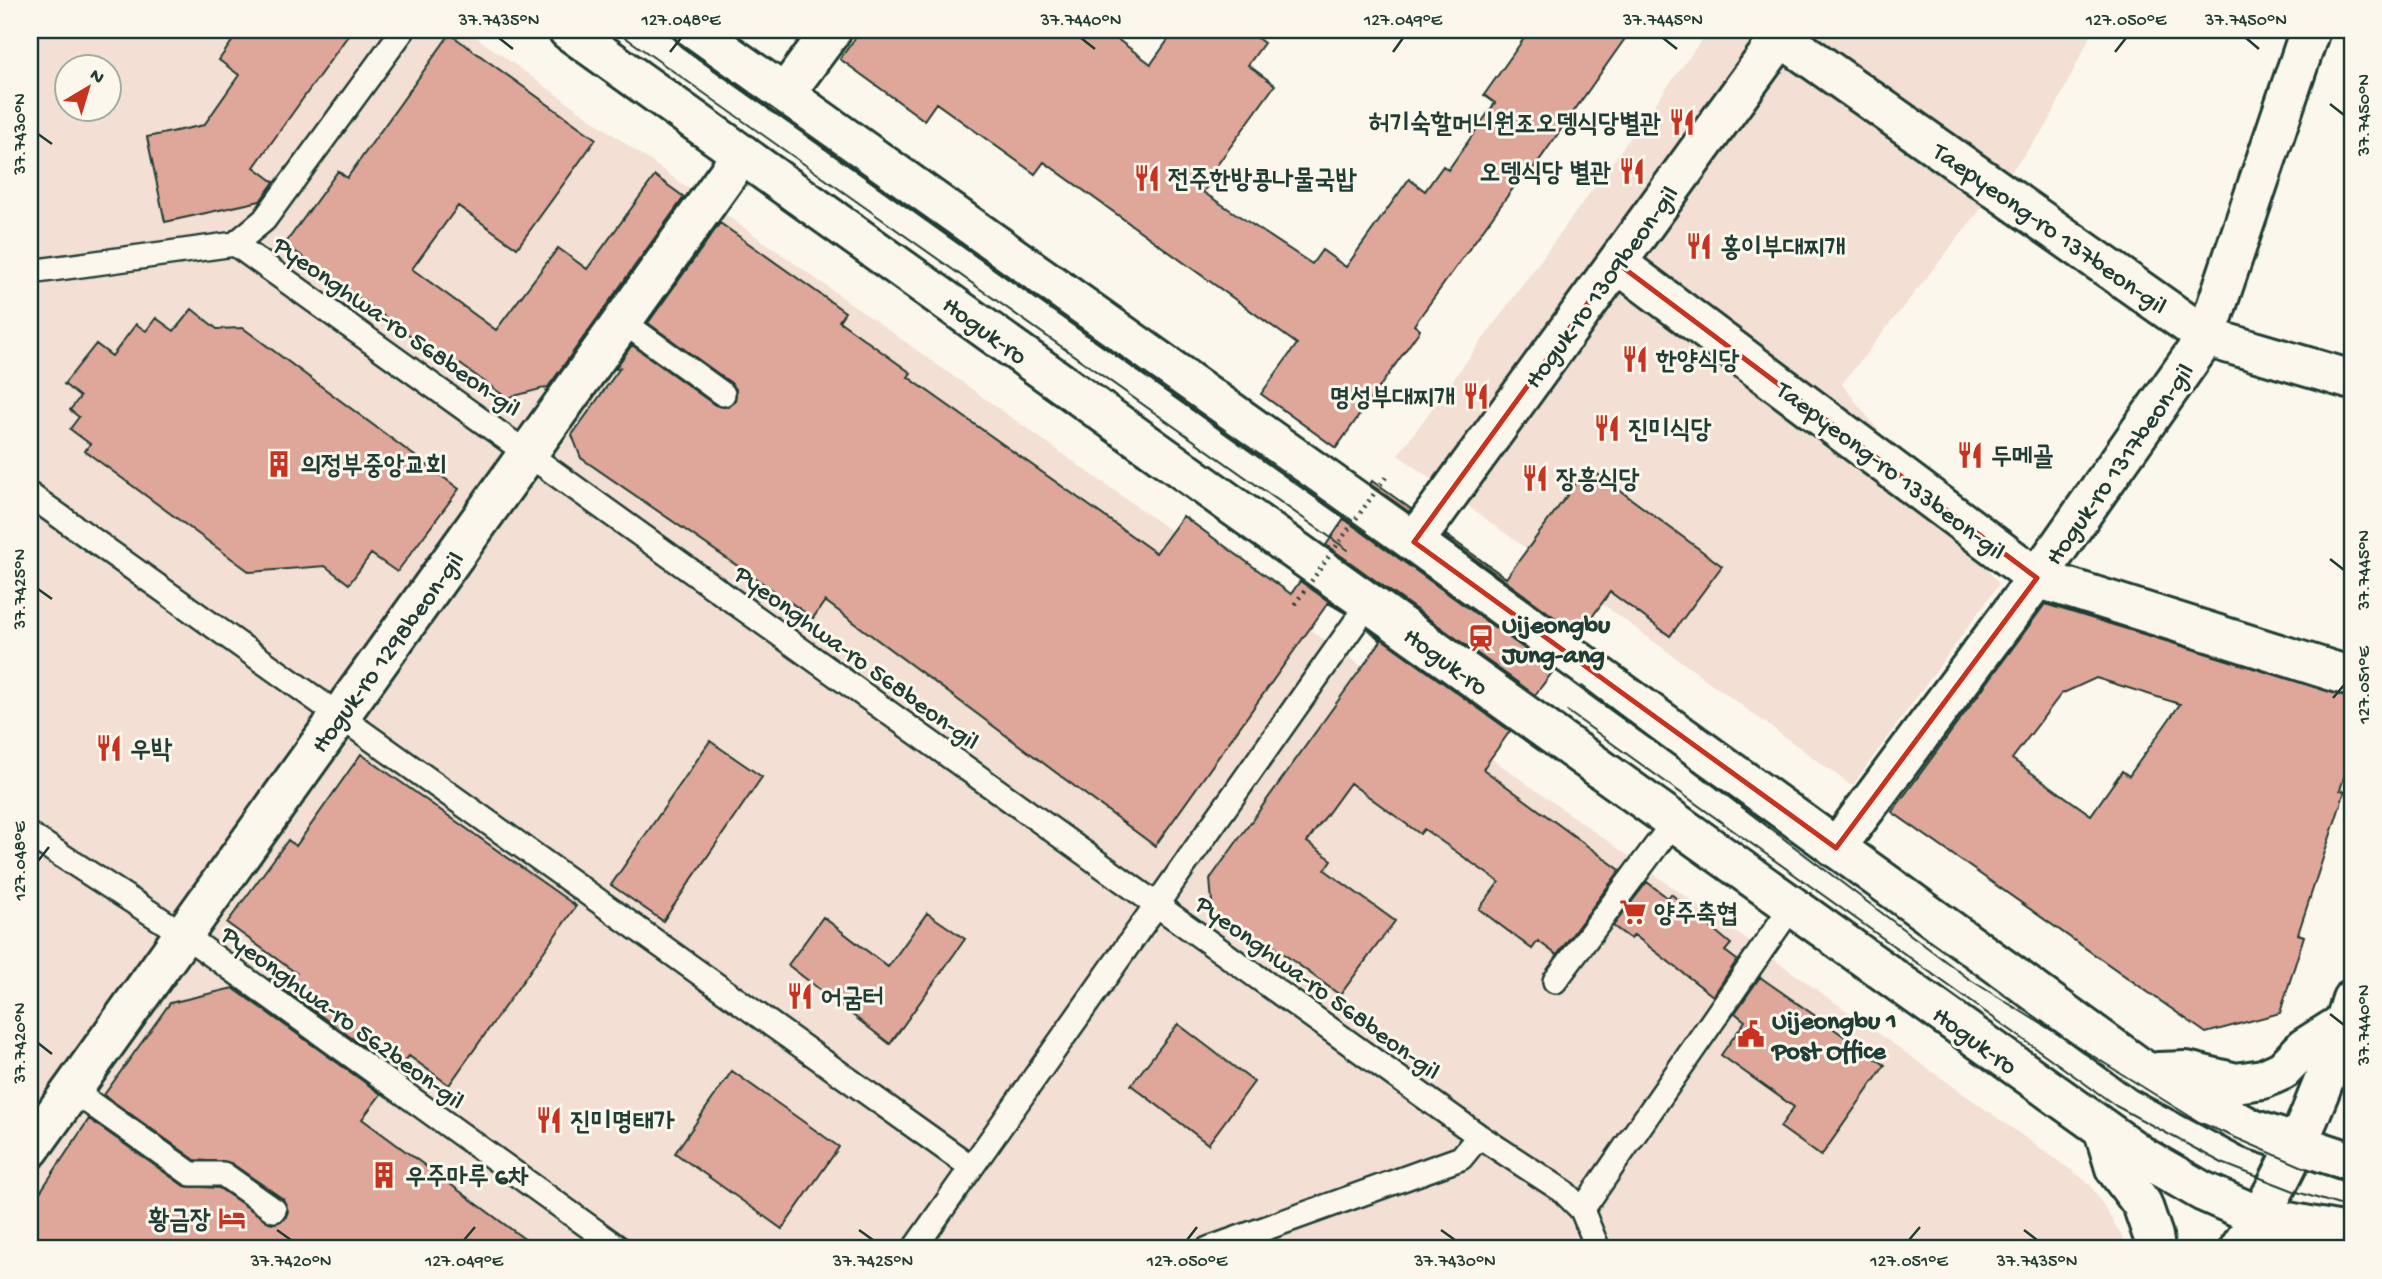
<svg xmlns="http://www.w3.org/2000/svg" width="2382" height="1279" viewBox="0 0 2382 1279" font-family="'Gochi Hand','Poor Story',sans-serif">
	<style>
		.built { fill: #f3dfd3; fill-rule: evenodd }
		.building { fill: #dfa799; stroke: #1f3d34; stroke-width: 2; fill-rule: evenodd }
		.lines { fill: none; stroke-linecap: round; stroke-linejoin: round }
		.lane-casing { stroke: #1f3d34; stroke-width: 28 }
		.street-casing { stroke: #1f3d34; stroke-width: 44 }
		.secondary-casing { stroke: #1f3d34; stroke-width: 44 }
		.lane { stroke: #fbf7ec; stroke-width: 23 }
		.street { stroke: #fbf7ec; stroke-width: 38 }
		.secondary { stroke: #fbf7ec; stroke-width: 38 }
		.tram { stroke: #1f3d34; stroke-width: 2 }
		.path-bridge { stroke: #1f3d34; stroke-width: 4.5; stroke-dasharray: 2 5; stroke-linecap: butt }
		.marked { fill: none; stroke: #c8321e; stroke-width: 5; stroke-linejoin: round }
		.ticks { fill: none; stroke: #1f3d34; stroke-width: 2.5 }
		.labels { text-anchor: middle; stroke-width: 6; stroke-linejoin: round; paint-order: stroke }
		.poi-label { font-size: 26px; font-weight: bold; fill: #1f3d34; stroke: #fbf7ec; text-anchor: start }
		.street-label { font-size: 26px; fill: #1f3d34; stroke: #fbf7ec }
		.neatline { fill: none; stroke: #1f3d34; stroke-width: 2.5 }
		.ticks-label { font-size: 18px; text-anchor: middle; fill: #1f3d34 }
	</style>
	<rect width="100%" height="100%" fill="#fbf7ec"/>
	<filter id="ink" filterUnits="userSpaceOnUse"><feTurbulence type="fractalNoise" baseFrequency=".0143" numOctaves="2"/><feDisplacementMap in="SourceGraphic" scale="14" xChannelSelector="R" yChannelSelector="G"/><feConvolveMatrix kernelMatrix="1 2 1 2 8 2 1 2 1" color-interpolation-filters="sRGB"/></filter>
	<g filter="url(#ink)">
		<path class="built" d="M30,30H466L2089,1183L2122,1236L2125,1249H30ZM66,66H108V108H66Z
			M1709,30H2093L2046,127L1842,384L1999,584L1852,786L1398,455Z"/>
		<path class="building" d="M240,30H352L254,167L274,182L260,201L165,222L147,137L204,125L239,75L219,60Z
			M861,30H1105L1151,64L1175,30H1246L1264,43L1248,65L1275,85L1207,179L1211,182L1203,192L1312,264L1322,250L1346,267L1409,179L1425,191L1443,166L1448,170L1495,103L1484,95L1530,30H1631L1526,179L1522,176L1414,325L1420,330L1336,448L1261,394L1297,344L1044,162L1035,174L936,103L924,120L840,59Z
			M450,34L596,139L517,248L458,206L412,269L496,330L558,248L587,269L655,176L684,197L548,387L507,398L460,364L456,369L285,244L338,171L347,178Z
			M720,223L845,312L839,321L911,373L908,377L1156,553L1183,516L1291,594L1300,581L1345,613L1328,603L1155,846L825,601L813,618L581,458L572,435L620,368L615,369L632,345L715,405L728,407L735,402L736,389L731,383L648,323Z
			M192,309L217,329L243,328L459,489L397,572L371,554L349,584L325,566L250,572L85,451L90,444L70,429L79,417L70,410L80,397L64,384L96,344L112,356L136,324L146,331L156,318L174,331Z
			M1588,467L1722,566L1670,636L1610,592L1579,635L1445,537L1446,535L1506,578Z
			M1372,481L1411,509L1409,512L1370,484Z
			M1344,519L1554,670L1535,695L1326,545Z
			M2045,604L2352,698V752L2340,790L2345,791L2298,934L2304,936L2280,1013L2206,1033L1892,812ZM2096,678L2180,704L2129,776L2122,771L2091,815L2012,759L2061,694Z
			M1368,629L1510,731L1483,769L1620,870L1557,955L1538,941L1532,949L1479,909L1499,882L1424,829L1420,834L1350,783L1307,842L1332,860L1325,870L1395,921L1340,995L1270,944L1265,951L1213,913L1210,879L1381,641Z
			M710,741L762,777L663,921L611,885Z
			M361,754L576,906L449,1085L409,1056L398,1071L269,979L296,973L227,923L288,840L296,846Z
			M1647,882L1668,898L1671,894L1731,944L1725,951L1737,960L1713,996L1634,935L1631,939L1613,926Z
			M927,913L965,939L890,1044L788,965L823,917L888,967Z
			M1760,977L1885,1065L1821,1156L1780,1127L1794,1107L1721,1055L1745,1021L1735,1013Z
			M233,988L381,1094L362,1119L538,1249H30V1207L89,1119L184,1186L219,1188L272,1224L285,1219L288,1211L283,1199L231,1163L195,1160L104,1095L170,1003Z
			M1178,1024L1254,1082L1208,1144L1131,1085Z
			M732,1071L839,1147L782,1229L675,1153Z"/>
		<g class="lines">
			<defs>
				<path id="lane" d="M235,244L264,220L403,30
					M30,272L235,244L1479,1136L1563,1191L1582,1210L1598,1249
					M622,321L723,394
					M30,495L971,1167
					M30,835L183,934L620,1249
					M1555,981L1674,822
					M72,1090L191,1174H223L274,1210
					M1582,1210L1792,906
					M914,1249L1369,603
					M1208,1249L1461,1158L1479,1136"/>
				<path id="street" d="M1771,30L2206,337L2352,380
					M784,95L832,30
					M1617,263L2037,578L2352,677
					M1414,542L1786,30
					M1836,848L2037,578L2206,337L2310,30
					M2104,1131L2115,1168L2142,1204L2153,1236L2155,1249
					M30,1149L742,154
					M2239,1249C2290,1173 2325,1086 2352,999"/>
				<path id="secondary" d="M568,30L2143,1157L2202,1191L2261,1217L2352,1234
					M694,30L1414,542L2146,1072L2252,1129L2352,1162
					M2158,1072L2186,1071L2236,1083L2263,1079L2283,1070L2304,1048L2345,1022"/>
			</defs>
			<use href="#lane" class="lane-casing"/>
			<use href="#street" class="street-casing"/>
			<use href="#secondary" class="secondary-casing"/>
			<use href="#lane" class="lane"/>
			<use href="#street" class="street"/>
			<use href="#secondary" class="secondary"/>
			<path class="tram" d="M615,30L1348,550
				M662,30L1367,531
				M1582,686L1969,979L2199,1122L2317,1173L2352,1181
				M1567,711L2116,1106L2222,1163L2294,1191L2352,1209"/>
			<path class="path-bridge" d="M1295,604L1386,477"/>
		</g>
	</g>
	<path class="marked" d="M1617,263L2037,578L1836,848L1414,542Z"/>
	<path class="ticks" d="M499,38L513,49M1081,38L1095,49M1663,38L1677,49M2246,38L2259,49M670,52L681,38M1393,52L1403,38M2115,52L2126,38M2330,104L2344,115M38,134L52,144M2330,559L2344,570M38,589L52,599M2333,698L2344,685M38,861L49,847M2330,1014L2344,1025M38,1043L52,1054M277,1230L291,1240M859,1230L873,1240M1441,1230L1455,1240M2024,1230L2037,1240M464,1240L475,1227M1187,1240L1197,1227M1909,1240L1920,1227"/>
	<defs>
		<symbol id="restaurant-bare" viewBox="-9 -9 18 18"><path d="M-5-6h1v4h1v-4h1v4h1v-4h1v5L-1.5 .5V6h-2V.5L-5-1ZM5-6V6H3V1.5H1.5Q1.5-4 5-6Z" fill="#c8321e" stroke="#fbf7ec" stroke-width="2.5" paint-order="stroke"/></symbol>
		<symbol id="building-bare" viewBox="-9 -9 18 18"><path d="M-4-6H4V6H1V3H-1V6H-4ZM-2.5-4.3h1.7v1.8h-1.7ZM.8-4.3h1.7v1.8H.8ZM-2.5-1h1.7V.8h-1.7ZM.8-1h1.7V.8H.8Z" fill="#c8321e" stroke="#fbf7ec" stroke-width="2.5" paint-order="stroke"/></symbol>
		<symbol id="station-bare" viewBox="-9 -9 18 18"><path d="M-3-6H3Q5-6 5-4V2Q5 4 3 4L4.5 6H3L1.5 4h-3L-3 6H-4.5L-3 4Q-5 4-5 2V-4Q-5-6-3-6ZM-3.5-4v3h7v-3ZM-3.5 1v1.5H-2V1ZM2 1v1.5H3.5V1Z" fill="#c8321e" stroke="#fbf7ec" stroke-width="2.5" paint-order="stroke"/></symbol>
		<symbol id="supermarket-bare" viewBox="-9 -9 18 18"><path d="M-6-5.5h2.5l.6 2H6L4.5 2H-2.5L-4.4-4H-6ZM-1.5 3.2a1.3 1.3 0 1 0 .1 0ZM3 3.2a1.3 1.3 0 1 0 .1 0Z" fill="#c8321e" stroke="#fbf7ec" stroke-width="2.5" paint-order="stroke"/></symbol>
		<symbol id="civic-bare" viewBox="-9 -9 18 18"><path d="M-.6-6.5H3V-4.5H.6V-3L4-1V1h2V6H-6V1h2V-1L-.6-3ZM-1.2 2.5V6h2.4V2.5Z" fill="#c8321e" stroke="#fbf7ec" stroke-width="2.5" paint-order="stroke"/></symbol>
		<symbol id="hotel-bare" viewBox="-9 -9 18 18"><path d="M-6-4.5h1.5V1H6V5H4.5V3h-9V5H-6ZM-4 0a1.8 1.8 0 1 1 3.6 0ZM.5 0V-2.5h3Q6-2.5 6 0Z" fill="#c8321e" stroke="#fbf7ec" stroke-width="2.5" paint-order="stroke"/></symbol>
	</defs>
	<g fill-rule="evenodd">
		<use href="#restaurant-bare" x="1663" y="103" width="38" height="38"/>
		<use href="#restaurant-bare" x="1613" y="152" width="38" height="38"/>
		<use href="#restaurant-bare" x="1128" y="159" width="38" height="38"/>
		<use href="#restaurant-bare" x="1680" y="227" width="38" height="38"/>
		<use href="#restaurant-bare" x="1616" y="340" width="38" height="38"/>
		<use href="#restaurant-bare" x="1457" y="377" width="38" height="38"/>
		<use href="#restaurant-bare" x="1588" y="409" width="38" height="38"/>
		<use href="#restaurant-bare" x="1951" y="436" width="38" height="38"/>
		<use href="#building-bare" x="260" y="445" width="38" height="38"/>
		<use href="#restaurant-bare" x="1516" y="459" width="38" height="38"/>
		<use href="#station-bare" x="1462" y="619" width="38" height="38"/>
		<use href="#restaurant-bare" x="90" y="729" width="38" height="38"/>
		<use href="#supermarket-bare" x="1614" y="893" width="38" height="38"/>
		<use href="#restaurant-bare" x="781" y="977" width="38" height="38"/>
		<use href="#civic-bare" x="1732" y="1015" width="38" height="38"/>
		<use href="#restaurant-bare" x="530" y="1101" width="38" height="38"/>
		<use href="#building-bare" x="365" y="1156" width="38" height="38"/>
		<use href="#hotel-bare" x="213" y="1199" width="38" height="38"/>
	</g>
	<g class="labels">
		<g class="poi-label">
			<text x="1661" y="131" text-anchor="end">허기숙할머니원조오뎅식당별관</text>
			<text x="1611" y="180" text-anchor="end">오뎅식당 별관</text>
			<text x="1168" y="187">전주한방콩나물국밥</text>
			<text x="1720" y="255">홍이부대찌개</text>
			<text x="1656" y="368">한양식당</text>
			<text x="1455" y="405" text-anchor="end">명성부대찌개</text>
			<text x="1628" y="437">진미식당</text>
			<text x="1991" y="464">두메골</text>
			<text x="300" y="473">의정부중앙교회</text>
			<text x="1556" y="487">장흥식당</text>
			<text x="1502" y="632">Uijeongbu<tspan x="1502" dy="30">Jung-ang</tspan></text>
			<text x="130" y="757">우박</text>
			<text x="1654" y="921">양주축협</text>
			<text x="821" y="1005">어굼터</text>
			<text x="1772" y="1028">Uijeongbu 1<tspan x="1772" dy="30">Post Office</tspan></text>
			<text x="570" y="1129">진미명태가</text>
			<text x="405" y="1184">우주마루 6차</text>
			<text x="211" y="1227" text-anchor="end">황금장</text>
		</g>
		<g class="street-label">
			<text transform="translate(2051 227) rotate(35)" y="9">Taepyeong-ro 137beon-gil</text>
			<text transform="translate(1600 286) rotate(-54)" y="9">Hoguk-ro 1309beon-gil</text>
			<text transform="translate(398 325) rotate(35)" y="9">Pyeonghwa-ro 568beon-gil</text>
			<text transform="translate(986 329) rotate(36)" y="9">Hoguk-ro</text>
			<text transform="translate(2118 463) rotate(-55)" y="9">Hoguk-ro 1317beon-gil</text>
			<text transform="translate(1892 469) rotate(37)" y="9">Taepyeong-ro 133beon-gil</text>
			<text transform="translate(386 651) rotate(-54)" y="9">Hoguk-ro 1298beon-gil</text>
			<text transform="translate(858 656) rotate(36)" y="9">Pyeonghwa-ro 568beon-gil</text>
			<text transform="translate(1447 660) rotate(36)" y="9">Hoguk-ro</text>
			<text transform="translate(1319 986) rotate(36)" y="9">Pyeonghwa-ro 568beon-gil</text>
			<text transform="translate(344 1016) rotate(36)" y="9">Pyeonghwa-ro 562beon-gil</text>
			<text transform="translate(1976 1039) rotate(36)" y="9">Hoguk-ro</text>
		</g>
	</g>
	<rect width="2382" height="1279" fill="none" stroke="#fbf7ec" stroke-width="77"/>
	<g transform="translate(88 88) rotate(38)"><circle r="33" fill="#fbf7ec" stroke="#a3ada2" stroke-width="2"/>
	<path d="M0-5L12 26L0 18L-12 26Z" fill="#c8321e"/>
	<text y="-10" font-size="19" font-weight="bold" text-anchor="middle" fill="#1f3d34">N</text>
	</g>
	<rect x="38" y="38" width="2306" height="1202" class="neatline"/>
	<g class="ticks-label">
		<text x="499" y="25">37.7435°N</text>
		<text x="681" y="25">127.048°E</text>
		<text x="1081" y="25">37.7440°N</text>
		<text x="1403" y="25">127.049°E</text>
		<text x="1663" y="25">37.7445°N</text>
		<text x="2126" y="25">127.050°E</text>
		<text x="2246" y="25">37.7450°N</text>
		<text transform="translate(2363 115) rotate(-90)" y="6">37.7450°N</text>
		<text transform="translate(19 134) rotate(-90)" y="6">37.7430°N</text>
		<text transform="translate(2363 570) rotate(-90)" y="6">37.7445°N</text>
		<text transform="translate(19 589) rotate(-90)" y="6">37.7425°N</text>
		<text transform="translate(2363 685) rotate(-90)" y="6">127.051°E</text>
		<text transform="translate(19 861) rotate(-90)" y="6">127.048°E</text>
		<text transform="translate(2363 1025) rotate(-90)" y="6">37.7440°N</text>
		<text transform="translate(19 1043) rotate(-90)" y="6">37.7420°N</text>
		<text x="291" y="1266">37.7420°N</text>
		<text x="464" y="1266">127.049°E</text>
		<text x="873" y="1266">37.7425°N</text>
		<text x="1187" y="1266">127.050°E</text>
		<text x="1455" y="1266">37.7430°N</text>
		<text x="1909" y="1266">127.051°E</text>
		<text x="2037" y="1266">37.7435°N</text>
	</g>
</svg>
